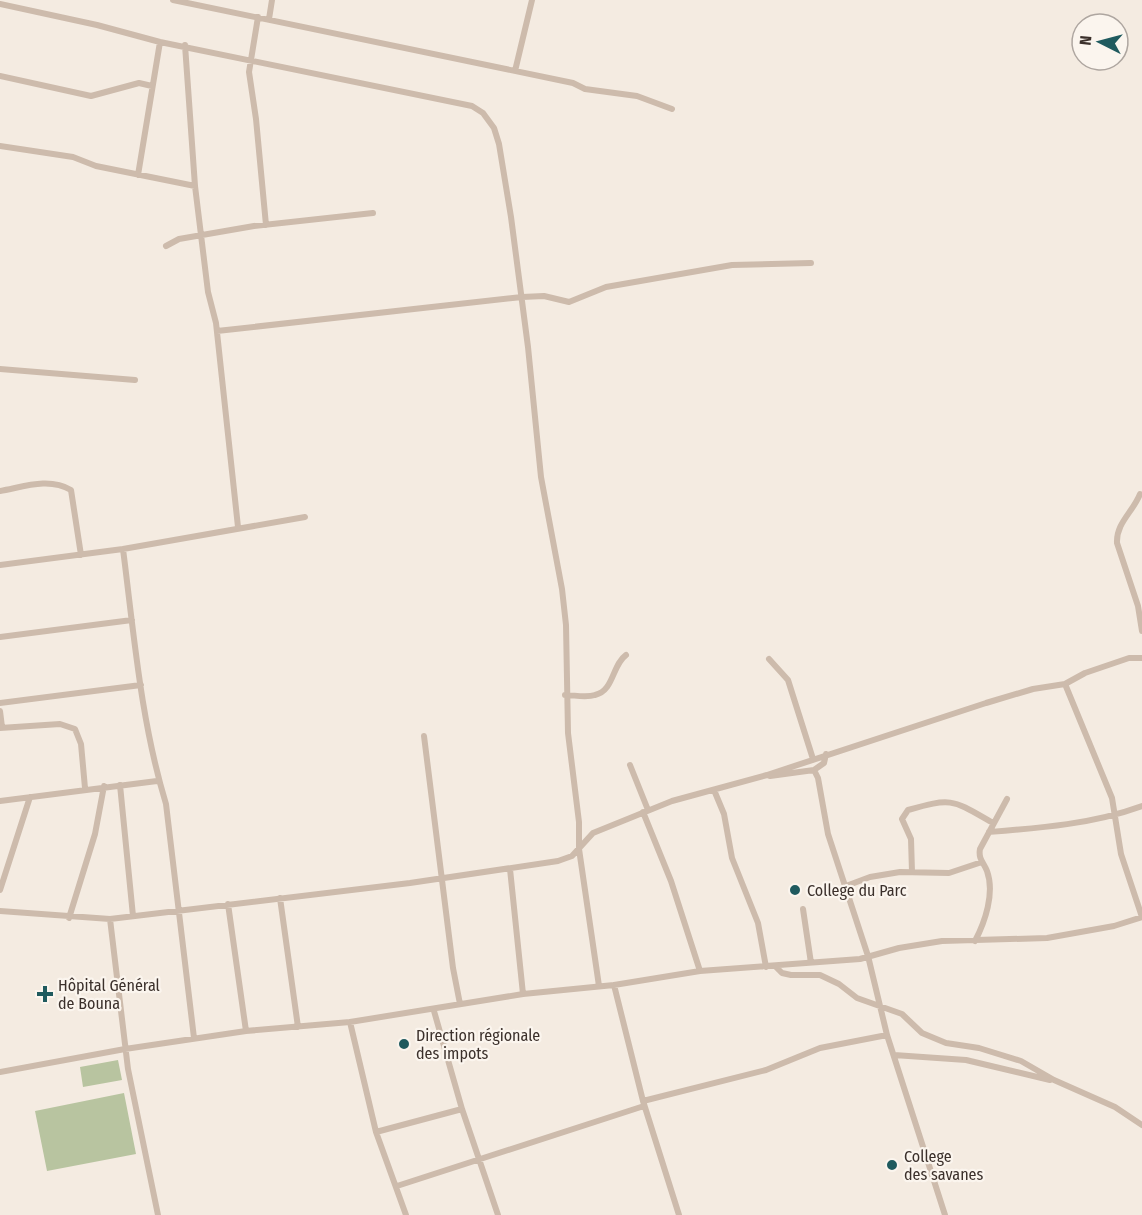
<svg xmlns="http://www.w3.org/2000/svg" width="1142" height="1215" viewBox="0 0 1142 1215" font-family="'Fira Sans Condensed',sans-serif">
	<style>
		.green { fill: #b8c4a0 }
		.lines { fill: none; stroke-linecap: round; stroke-linejoin: round }
		.minor { stroke: #cdbbac; stroke-width: 6 }
		.poi-dot { fill: #1f5a5e; stroke: #fbf5ee; stroke-width: 2 }
		.labels { text-anchor: middle; stroke-width: 4.5; stroke-linejoin: round; paint-order: stroke }
		.poi-label { font-size: 16px; fill: #3b302b; stroke: #fbf5ee; text-anchor: start }
	</style>
	<rect width="100%" height="100%" fill="#f4ebe1"/>
	<path class="green" d="M118,1060L122,1080L83,1087L80,1067Z
		M124,1093L136,1154L47,1171L35,1111Z"/>
	<g class="lines">
		<path class="minor" d="M173,0L573,83L585,89L637,96L672,109
			M0,4L97,25L160,42L472,106L483,113L494,128L499,144L511,217L528,347L541,477L562,589L566,625L568,733L579,822V849L599,986
			M258,17L249,72L256,119L266,225
			M269,19L272,0
			M185,45L195,186L208,292L216,323L238,527
			M515,71L532,0
			M0,76L91,96L139,83L152,86
			M0,146L73,157L96,166L195,186
			M138,175L160,42
			M166,246L179,239L254,226L373,213
			M217,331L522,297L544,296L569,302L606,287L732,265L811,263
			M0,369L135,380
			M0,491C23,487 49,477 71,490L81,555
			M1140,494C1133,512 1116,523 1117,543L1138,606L1142,631
			M123,549L305,517
			M0,565L123,549C134,635 141,722 166,804L194,1038
			M0,637L132,620
			M769,659L788,680L813,759
			M565,695C574,695 586,698 595,695C614,691 612,665 626,655
			M0,703L141,685
			M0,711L2,727
			M0,728L60,724L75,729L81,744L85,788
			M424,736L453,968L460,1004
			M630,765L648,810
			M814,770L824,763L826,754
			M770,776L814,770L818,778L828,834L868,956L887,1035L945,1215
			M120,785L133,916
			M714,790L724,814L732,858L758,923L766,967
			M0,801L157,781
			M643,812L671,881L700,971
			M989,832C1040,828 1093,824 1142,806
			M510,869L523,994
			M912,872L911,839L902,819L908,810C953,797 953,800 993,823
			M846,886L870,877L900,872L949,873L982,862
			M0,890L30,797
			M280,898L298,1027
			M228,904L246,1031
			M803,909L811,963
			M0,911L110,919L410,883L558,861L572,856L593,833L672,801L767,775L986,703L1033,689L1065,684L1085,673L1129,658H1142
			M69,918L95,834L104,786
			M110,919L128,1069L158,1215
			M975,941C985,922 995,893 987,871C984,863 978,859 980,849L1007,799
			M776,967L782,973L791,975H820L839,984L857,998L902,1014L922,1033L946,1043L979,1048L1021,1061L1054,1080L1115,1107L1142,1125
			M614,985L643,1101L679,1215
			M434,1011L462,1109L498,1215
			M350,1022L376,1132L406,1215
			M894,1055L966,1060L1050,1080
			M0,1072L125,1049L246,1031L350,1022L523,994L614,985L700,971L860,959L899,948L942,941L1047,938L1114,926L1142,917L1121,854L1112,798L1065,684
			M643,1101L766,1070L820,1048L887,1035
			M376,1132L462,1109
			M397,1186L644,1106"/>
	</g>
	<g class="poi-dot">
		<circle cx="795" cy="890" r="6"/>
		<path d="M42 985h6v6h6v6h-6v6h-6v-6h-6v-6h6z"/>
		<circle cx="404" cy="1044" r="6"/>
		<circle cx="892" cy="1165" r="6"/>
	</g>
	<g class="labels">
		<g class="poi-label">
			<text x="807" y="896">College du Parc</text>
			<text x="58" y="991">Hôpital Général<tspan x="58" dy="18">de Bouna</tspan></text>
			<text x="416" y="1041">Direction régionale<tspan x="416" dy="18">des impots</tspan></text>
			<text x="904" y="1162">College<tspan x="904" dy="18">des savanes</tspan></text>
		</g>
	</g>
	<g transform="translate(1100 42) rotate(276)"><circle r="28" fill="#fbf5ee" stroke="#aea6a0" stroke-width="1.5"/>
	<path d="M0-4.5L10 22L0 15L-10 22Z" fill="#1f5a5e"/>
	<text y="-9" font-size="16" font-weight="bold" text-anchor="middle" fill="#3b302b">N</text>
	</g>
</svg>
